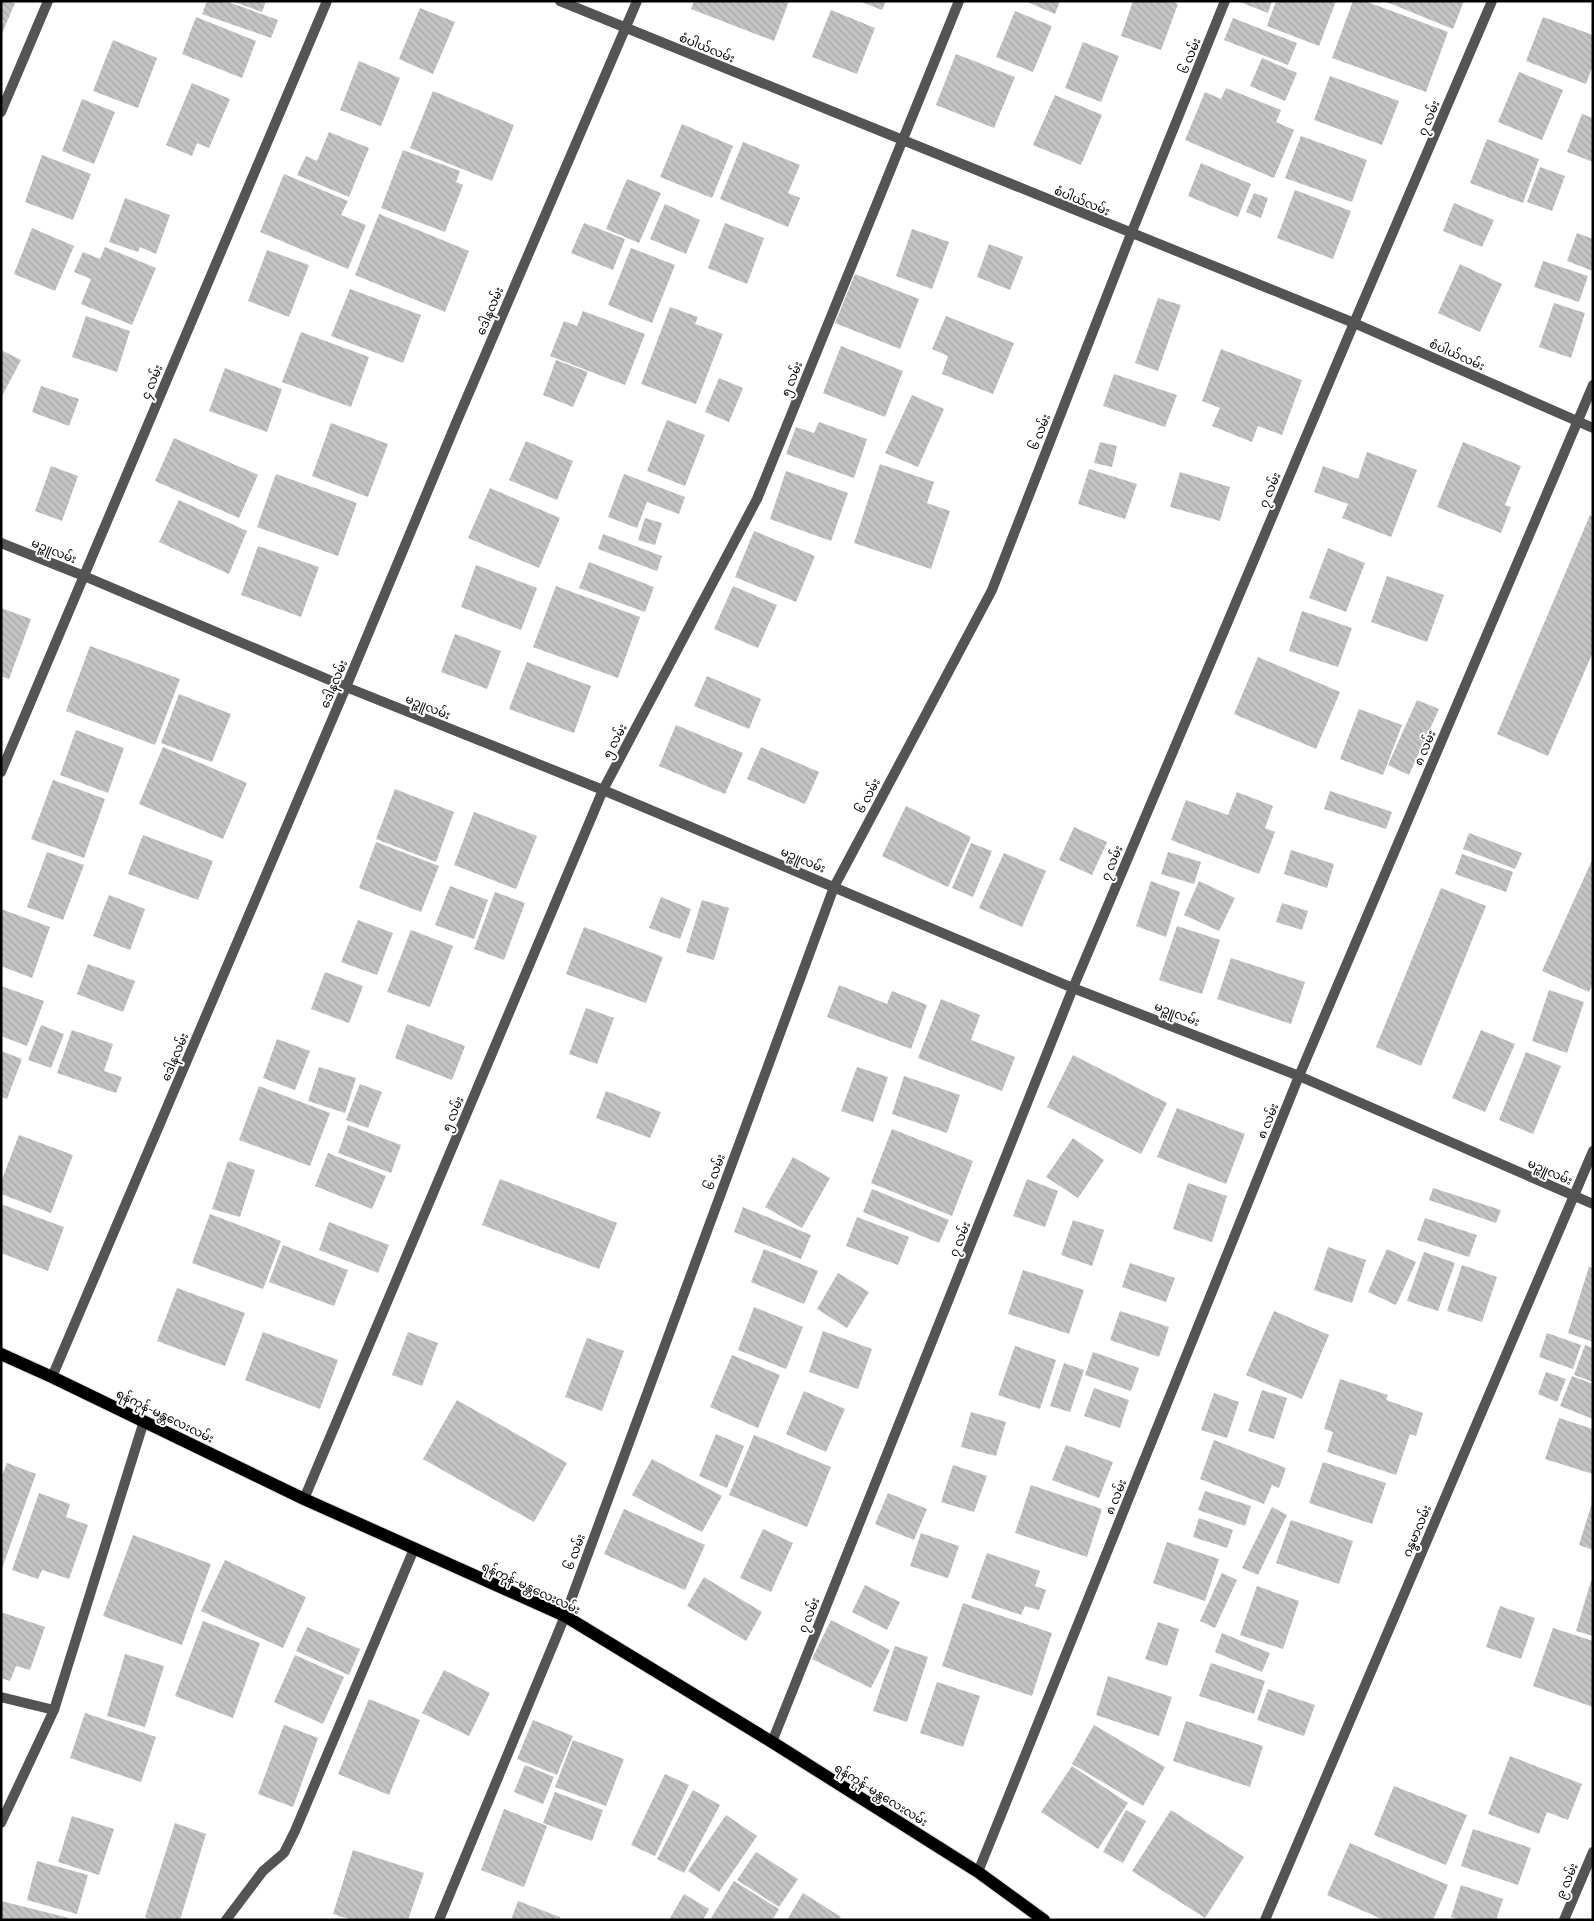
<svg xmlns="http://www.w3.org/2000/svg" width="1594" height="1921" viewBox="0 0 1594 1921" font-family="Raleway,'Noto Sans Myanmar',sans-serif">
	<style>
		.building { fill: url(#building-back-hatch) }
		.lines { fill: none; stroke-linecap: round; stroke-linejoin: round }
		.primary-casing { stroke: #dbdbdb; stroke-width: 14 }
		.minor { stroke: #545454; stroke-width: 10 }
		.primary { stroke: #000; stroke-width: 12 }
		.labels { text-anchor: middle; stroke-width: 4; stroke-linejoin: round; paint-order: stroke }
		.street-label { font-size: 12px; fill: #000; stroke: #fff }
	</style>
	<defs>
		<pattern id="building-back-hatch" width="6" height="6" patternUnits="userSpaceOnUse" patternTransform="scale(1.25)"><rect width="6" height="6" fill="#c4c4c4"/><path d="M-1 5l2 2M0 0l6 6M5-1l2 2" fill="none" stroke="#a7a7a7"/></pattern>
	</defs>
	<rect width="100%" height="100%" fill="#fff"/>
	<path class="building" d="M1,1L15,3L1,36Z
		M207,1H226L278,20L271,38L202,14Z
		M231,1H266L262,12Z
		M694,1H789L774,41L691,9Z
		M859,1H886L882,10Z
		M1025,1H1060L1055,14Z
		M1133,1H1170L1178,4L1161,50L1121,36Z
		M1237,1H1272L1268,13Z
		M1276,1H1336L1319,46L1267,26Z
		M1353,1H1365L1448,32L1426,92L1332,58Z
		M1384,1H1464L1453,29Z
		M420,8L455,22L433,74L399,59Z
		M831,10L875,28L857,74L812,57Z
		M1015,11L1052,26L1033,72L996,57Z
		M196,17L256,41L242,78L182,54Z
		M1543,17L1593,35V65L1586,84L1526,61Z
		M1233,18L1297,43L1288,65L1224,40Z
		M113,40L157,58L138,108L93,91Z
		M1083,42L1119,56L1101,102L1065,88Z
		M956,54L1015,77L994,128L936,105Z
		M1262,58L1297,73L1285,101L1250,86Z
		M359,61L400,78L381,126L340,110Z
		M1519,72L1563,90L1542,140L1498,122Z
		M1330,76L1399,101L1382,145L1314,120Z
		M192,83L230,99L209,148L197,143L192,156L166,145Z
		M1226,88L1281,110L1276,122L1294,130L1274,178L1185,140L1205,92L1221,99Z
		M433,91L514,125L492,181L410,148Z
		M1055,95L1102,115L1081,165L1033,145Z
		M82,99L115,112L94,164L62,151Z
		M1582,114L1593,118V162L1567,152Z
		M682,124L733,146L712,198L660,177Z
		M329,132L369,148L349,197L297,175L306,156L317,161Z
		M1301,136L1367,160L1352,202L1285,178Z
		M1487,139L1539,159L1523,203L1470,183Z
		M743,142L800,165L788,193L800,198L788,227L720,199Z
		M403,150L460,171L456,182L463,185L445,232L381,208Z
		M42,155L91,174L73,220L25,202Z
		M1201,163L1251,184L1238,217L1188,196Z
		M1540,167L1565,176L1552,211L1527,202Z
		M284,174L348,201L341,215L366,225L348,269L260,232Z
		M627,179L661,193L639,243L606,229Z
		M1295,190L1351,211L1333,259L1277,238Z
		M1254,193L1268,198L1261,218L1246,212Z
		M125,198L170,215L156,254L140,247L138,252L109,242Z
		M1454,203L1494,220L1482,247L1443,231Z
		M665,204L700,220L686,254L650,239Z
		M379,214L469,251L445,312L355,275Z
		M584,223L625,239L613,270L571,253Z
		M725,223L764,238L747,284L708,268Z
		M32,228L74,246L55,291L14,274Z
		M912,229L949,242L932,289L896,276Z
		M1577,233L1593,239V271L1567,261Z
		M989,244L1023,257L1010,290L977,277Z
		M105,247L156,268L132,325L81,304L91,279L74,272L83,252L100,259Z
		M631,248L675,265L652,323L608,305Z
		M267,250L309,265L289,317L248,301Z
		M1543,261L1588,276L1579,302L1534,287Z
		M1460,264L1502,284L1480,332L1438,313Z
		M855,274L919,299L900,349L835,323Z
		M350,289L421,315L403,363L331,336Z
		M1158,298L1181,305L1158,371L1135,363Z
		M1554,303L1585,313L1571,358L1539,347Z
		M670,307L698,317L695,324L723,334L696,404L641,384Z
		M583,311L645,334L625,385L550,356L564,321L577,326Z
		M86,316L130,331L117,372L72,357Z
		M946,316L1014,343L993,394L942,374L948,356L932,349Z
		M301,332L369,357L351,407L282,382Z
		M841,346L903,371L885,417L823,393Z
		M1221,349L1302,380L1282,435L1258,426L1252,442L1212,426L1220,408L1202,401Z
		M1,350L21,360L1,398Z
		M556,360L588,372L573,407L543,395Z
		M225,368L282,389L267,432L209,411Z
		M1114,374L1177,395L1165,427L1103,406Z
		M719,378L743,388L729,422L705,412Z
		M41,386L79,399L69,426L32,412Z
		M912,395L944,409L918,467L885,453Z
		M667,420L705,435L685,486L647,471Z
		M819,422L867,439L854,478L786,454L796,427L814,433Z
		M331,423L388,444L368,497L312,476Z
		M174,438L258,475L239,518L155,481Z
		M526,441L573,461L557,500L509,480Z
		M1100,442L1117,446L1112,467L1094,463Z
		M1463,442L1521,466L1505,505L1511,507L1501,533L1437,507Z
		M1367,452L1417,470L1391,537L1342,518L1348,504L1314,492L1323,466L1358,479Z
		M880,464L934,482L927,503L950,511L931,569L854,543Z
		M51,466L78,476L62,521L35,511Z
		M1089,469L1137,484L1125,519L1078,504Z
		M786,471L848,493L831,541L770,519Z
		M1180,472L1230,487L1220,521L1170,507Z
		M276,474L357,503L338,556L257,527Z
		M624,474L685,497L679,514L647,502L637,528L608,517Z
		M490,488L560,518L539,568L468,538Z
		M179,500L247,531L229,574L159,542Z
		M1590,515L1593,517V652L1548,756L1497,734Z
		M645,518L662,523L655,545L638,540Z
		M754,531L815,556L796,602L735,577Z
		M603,534L662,556L657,571L598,549Z
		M258,546L319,567L301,617L241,595Z
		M1328,548L1365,563L1346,612L1309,598Z
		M589,562L654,587L645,612L579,588Z
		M476,565L537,588L521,630L461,607Z
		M1387,576L1444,595L1427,642L1371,622Z
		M556,586L640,617L618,678L533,647Z
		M733,586L777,605L758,648L714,629Z
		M1,608L31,619L9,679L1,676Z
		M1302,611L1352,628L1338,667L1289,651Z
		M455,634L501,651L487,689L441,672Z
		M90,646L180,679L155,745L66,711Z
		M1258,657L1340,692L1316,749L1234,714Z
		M527,662L591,686L574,733L509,709Z
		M707,676L761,699L749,729L694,706Z
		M179,694L231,714L212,762L161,743Z
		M1417,700L1439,709L1409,775L1388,765Z
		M1359,709L1402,725L1383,775L1340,759Z
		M676,725L743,753L725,794L659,766Z
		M76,730L124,748L108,793L60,775Z
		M163,747L247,783L223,839L139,804Z
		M761,747L819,772L805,804L747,779Z
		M53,780L105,799L84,858L31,839Z
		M395,789L454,812L436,862L376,839Z
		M1330,791L1392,812L1386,829L1324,809Z
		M1237,792L1273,806L1265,828L1275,832L1259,874L1171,840L1186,800L1228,815Z
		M906,806L971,837L948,887L882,856Z
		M474,812L537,836L516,889L454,865Z
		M1074,827L1107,842L1092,875L1059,860Z
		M1469,833L1522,853L1515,869L1463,849Z
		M143,835L213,861L198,900L128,874Z
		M376,842L439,866L421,912L359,888Z
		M971,843L992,851L973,897L952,888Z
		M1291,850L1334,864L1327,888L1284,874Z
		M47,852L84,865L63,920L27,907Z
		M1168,852L1201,862L1194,884L1161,874Z
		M1004,853L1046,871L1022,927L979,908Z
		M1462,854L1513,872L1506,892L1455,874Z
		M1593,858V983L1589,992L1542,971Z
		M1151,881L1180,892L1166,937L1136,926Z
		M1199,881L1235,898L1219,931L1184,915Z
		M450,886L488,900L474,939L435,925Z
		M1441,888L1486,906L1421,1066L1376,1047Z
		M495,892L525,903L504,960L474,949Z
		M109,895L145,909L130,950L93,936Z
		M661,897L691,909L680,939L649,928Z
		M702,900L729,908L714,960L686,952Z
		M1282,903L1308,911L1302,930L1276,922Z
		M1,909L50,927L32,978L1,966Z
		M358,920L393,933L377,975L341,962Z
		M1177,926L1220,940L1202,994L1159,980Z
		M584,927L663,957L646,1003L566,974Z
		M411,930L453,946L430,1007L387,992Z
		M1231,958L1305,982L1291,1024L1217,999Z
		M88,964L135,981L123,1012L77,994Z
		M325,972L363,986L349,1023L311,1009Z
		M839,985L887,1004L892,991L927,1005L911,1049L827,1017Z
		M1,986L44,1001L27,1046L1,1036Z
		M1549,990L1584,1002L1567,1053L1532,1041Z
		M941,999L980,1015L971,1040L1015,1057L1002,1091L918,1058Z
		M586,1008L614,1018L597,1064L569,1054Z
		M407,1024L465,1046L452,1080L395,1058Z
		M41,1025L64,1034L51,1068L28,1060Z
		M72,1030L113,1044L104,1071L122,1077L116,1093L57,1073Z
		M1481,1030L1515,1044L1485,1112L1452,1098Z
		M277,1039L310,1051L295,1090L263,1078Z
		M1,1051L22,1059L7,1099L1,1097Z
		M1526,1052L1561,1066L1533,1134L1499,1120Z
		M1073,1055L1167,1103L1141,1154L1047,1107Z
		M319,1067L356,1078L345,1113L308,1101Z
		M857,1067L888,1077L873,1122L841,1111Z
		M904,1076L960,1095L947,1133L892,1114Z
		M360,1084L382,1092L368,1128L346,1120Z
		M259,1086L330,1113L310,1166L239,1140Z
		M606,1091L661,1112L650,1138L596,1118Z
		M1177,1108L1245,1134L1226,1184L1157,1157Z
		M348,1125L401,1145L391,1173L338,1153Z
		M892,1129L973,1161L952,1216L871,1183Z
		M19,1135L73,1155L51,1213L1,1194V1182Z
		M1073,1138L1104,1160L1078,1198L1046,1177Z
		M328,1153L386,1176L372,1209L315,1186Z
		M793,1157L830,1178L802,1228L765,1207Z
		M228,1161L255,1170L240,1217L212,1209Z
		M500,1179L617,1223L599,1269L482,1225Z
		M1027,1179L1058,1191L1045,1227L1013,1216Z
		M1188,1183L1227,1196L1212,1242L1173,1229Z
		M1433,1188L1501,1210L1496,1223L1429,1200Z
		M872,1189L949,1220L939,1243L863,1212Z
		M1,1204L64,1227L48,1271L1,1253Z
		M743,1207L811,1235L801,1259L734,1232Z
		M210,1214L281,1241L263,1289L192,1263Z
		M857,1217L909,1237L898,1265L846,1246Z
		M1425,1218L1477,1235L1469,1257L1417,1240Z
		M1073,1220L1104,1230L1092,1266L1061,1255Z
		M329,1222L389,1245L378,1273L319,1250Z
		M283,1245L348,1270L334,1306L269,1282Z
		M1328,1247L1366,1260L1352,1303L1314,1290Z
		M764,1249L818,1271L804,1304L751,1282Z
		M1387,1249L1416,1262L1396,1305L1368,1292Z
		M1424,1252L1455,1263L1438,1311L1407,1301Z
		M1130,1263L1175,1278L1166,1302L1122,1287Z
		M1462,1265L1497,1277L1482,1322L1447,1311Z
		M1589,1267L1593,1268V1342L1568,1333Z
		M1023,1270L1084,1290L1069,1334L1008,1314Z
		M838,1273L869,1292L847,1328L817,1309Z
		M177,1288L245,1313L225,1366L157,1341Z
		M754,1307L803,1327L786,1369L738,1350Z
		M1120,1311L1169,1327L1159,1357L1110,1340Z
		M1274,1311L1329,1335L1302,1399L1246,1375Z
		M823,1331L872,1349L858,1389L809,1372Z
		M263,1332L338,1360L320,1409L245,1380Z
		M408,1332L438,1343L422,1386L392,1375Z
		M1547,1333L1581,1345L1573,1369L1539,1357Z
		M587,1338L624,1351L602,1411L565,1397Z
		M1585,1345L1593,1348V1382L1574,1375Z
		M1015,1346L1056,1360L1040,1409L998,1395Z
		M1093,1352L1139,1368L1131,1391L1085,1375Z
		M732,1355L780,1375L758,1428L710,1407Z
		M1064,1363L1084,1370L1070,1412L1050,1406Z
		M1546,1372L1566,1379L1557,1402L1538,1394Z
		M1572,1376L1593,1384V1419L1560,1406Z
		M1340,1379L1388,1395L1386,1400L1423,1413L1416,1436L1410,1434L1396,1475L1327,1452L1333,1432L1324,1429Z
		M1094,1388L1129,1400L1120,1428L1084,1416Z
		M1262,1390L1287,1398L1274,1439L1248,1431Z
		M804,1391L845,1409L826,1452L786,1434Z
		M1214,1393L1239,1402L1227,1438L1201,1430Z
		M457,1400L567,1463L534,1522L423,1459Z
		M971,1412L1006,1422L996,1456L961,1447Z
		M1559,1418L1593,1429V1474L1545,1459Z
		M716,1434L744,1446L727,1488L699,1476Z
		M754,1435L831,1467L807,1527L729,1495Z
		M1214,1440L1286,1468L1279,1488L1272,1485L1264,1504L1200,1479Z
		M1066,1445L1113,1462L1099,1498L1052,1480Z
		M652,1459L722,1496L702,1532L632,1495Z
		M1323,1462L1386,1483L1372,1524L1309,1503Z
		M7,1463L36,1474L1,1571V1478Z
		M953,1465L987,1476L974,1512L941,1502Z
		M1031,1485L1102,1509L1087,1557L1015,1533Z
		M1205,1491L1251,1506L1245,1526L1198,1510Z
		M39,1493L70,1504L66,1517L88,1525L69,1579L42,1570L38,1579L12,1570Z
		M888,1493L927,1509L914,1540L875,1524Z
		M1592,1503H1593V1550L1579,1545Z
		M1272,1507L1287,1515L1258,1575L1242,1568Z
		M624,1509L705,1545L685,1590L604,1554Z
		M1199,1518L1233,1530L1227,1548L1193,1537Z
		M1291,1520L1353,1541L1339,1584L1276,1563Z
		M763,1529L793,1543L771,1592L740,1578Z
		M921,1533L959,1546L948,1578L910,1566Z
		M133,1535L211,1564L182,1645L103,1616Z
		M1167,1542L1219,1559L1205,1601L1153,1583Z
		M987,1553L1040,1571L1035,1586L1046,1590L1039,1610L1025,1606L1021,1615L971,1598Z
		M225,1560L306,1597L283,1648L201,1611Z
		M1222,1573L1237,1580L1215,1628L1200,1621Z
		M704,1577L762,1612L746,1641L687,1606Z
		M1591,1581H1593V1636L1576,1631Z
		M865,1585L900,1602L887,1630L852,1612Z
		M1257,1586L1299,1601L1283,1649L1240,1635Z
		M963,1603L1052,1633L1032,1696L942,1666Z
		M1500,1606L1535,1618L1521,1659L1486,1647Z
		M1,1612L45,1627L30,1670L16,1666L10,1681L1,1678Z
		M831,1620L890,1650L871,1688L812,1659Z
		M203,1621L260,1643L233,1718L175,1696Z
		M1158,1622L1179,1629L1167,1666L1145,1659Z
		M307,1627L360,1649L349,1675L296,1651Z
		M1553,1628L1593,1641V1707L1533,1686Z
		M1222,1633L1270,1653L1262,1672L1215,1652Z
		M895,1646L928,1657L907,1722L873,1711Z
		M125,1654L164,1666L145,1727L107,1716Z
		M295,1655L344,1677L323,1724L274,1702Z
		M1211,1663L1265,1681L1254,1714L1199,1696Z
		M444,1670L490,1693L469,1736L422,1713Z
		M1108,1676L1172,1697L1159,1736L1096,1715Z
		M937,1682L980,1696L963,1747L920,1733Z
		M1268,1689L1315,1705L1304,1736L1257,1720Z
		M369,1699L420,1720L389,1795L338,1774Z
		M85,1713L156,1737L141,1782L70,1758Z
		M533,1720L573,1736L557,1775L517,1759Z
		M1186,1721L1263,1746L1250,1787L1173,1761Z
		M284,1725L318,1738L293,1807L258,1794Z
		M1094,1725L1165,1767L1143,1806L1072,1764Z
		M573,1740L624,1759L606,1806L555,1787Z
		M1510,1756L1582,1784L1568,1820L1547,1812L1539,1834L1488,1814Z
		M525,1765L554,1777L543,1804L514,1792Z
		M1072,1766L1128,1803L1098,1849L1041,1812Z
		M665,1774L689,1785L655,1856L631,1845Z
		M1394,1786L1467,1815L1446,1865L1374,1835Z
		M693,1790L720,1805L684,1873L657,1859Z
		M555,1792L603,1810L592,1841L543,1823Z
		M504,1809L547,1826L524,1887L481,1870Z
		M1126,1810L1146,1821L1123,1863L1103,1852Z
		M1171,1810L1244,1857L1205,1918L1132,1871Z
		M726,1815L757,1836L719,1892L688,1871Z
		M72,1816L114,1829L99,1875L58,1862Z
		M175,1823L206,1834L180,1920H153L145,1917Z
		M1473,1829L1531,1848L1518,1885L1461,1866Z
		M1350,1843L1448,1885L1433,1920H1384L1327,1895Z
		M353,1850L424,1873L408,1920H352L333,1914Z
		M756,1852L798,1879L779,1907L737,1880Z
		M37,1861L88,1875L77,1914L27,1900Z
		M734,1881L779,1909L772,1920H714L711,1918Z
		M1461,1885L1503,1899L1496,1920H1460L1451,1917Z
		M803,1893L841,1917L839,1920H787Z
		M684,1894L709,1909L703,1920H669Z
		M1,1901L69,1918V1920H1Z
		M518,1901L560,1917L559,1920H511Z"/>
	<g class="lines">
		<defs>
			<path id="primary" d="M1,1354L52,1377L304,1499L565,1616L772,1742L978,1872L1044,1920"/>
		</defs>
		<use href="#primary" class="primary-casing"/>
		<path class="minor" d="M560,1L1354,323L1593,428
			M1,112L48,1
			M1,543L84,576L346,687L603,790L1073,988L1299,1076L1593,1204
			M1,772L327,1
			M52,1377L346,687L456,423L637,1
			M304,1499L603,790L757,499L959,1
			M1,1697L54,1710
			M772,1742L1073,988L1354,323L1492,1
			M1,1823L54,1710L144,1421
			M978,1872L1299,1076L1593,385
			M226,1920L263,1871L284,1853L295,1831L414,1549
			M439,1920L565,1616L834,887L992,590L1131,234L1225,1
			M1265,1920L1593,1151
			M1564,1920L1593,1852"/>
		<use href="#primary" class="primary"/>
	</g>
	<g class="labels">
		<g class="street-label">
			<text transform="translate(707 48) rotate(22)" y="4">စံပါယ်လမ်း</text>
			<text transform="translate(1190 56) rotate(-68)" y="4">၆ လမ်း</text>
			<text transform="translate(1429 118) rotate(-67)" y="4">၇ လမ်း</text>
			<text transform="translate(1082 201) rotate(22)" y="4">စံပါယ်လမ်း</text>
			<text transform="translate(490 311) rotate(-67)" y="4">ဒေါနလမ်း</text>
			<text transform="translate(1457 355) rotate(24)" y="4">စံပါယ်လမ်း</text>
			<text transform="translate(792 379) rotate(-68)" y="4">၅ လမ်း</text>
			<text transform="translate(152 382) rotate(-67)" y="4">၄ လမ်း</text>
			<text transform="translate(1040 432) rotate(-69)" y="4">၆ လမ်း</text>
			<text transform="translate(1270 490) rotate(-67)" y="4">၇ လမ်း</text>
			<text transform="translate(54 551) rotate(22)" y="4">မဉ္ဇူလမ်း</text>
			<text transform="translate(334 684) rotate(-67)" y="4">ဒေါနလမ်း</text>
			<text transform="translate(428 707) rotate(22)" y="4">မဉ္ဇူလမ်း</text>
			<text transform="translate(615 741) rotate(-62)" y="4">၅ လမ်း</text>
			<text transform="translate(1425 748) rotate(-67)" y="4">၈ လမ်း</text>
			<text transform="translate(868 796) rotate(-62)" y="4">၆ လမ်း</text>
			<text transform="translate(803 860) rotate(23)" y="4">မဉ္ဇူလမ်း</text>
			<text transform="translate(1112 863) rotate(-67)" y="4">၇ လမ်း</text>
			<text transform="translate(1177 1014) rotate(21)" y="4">မဉ္ဇူလမ်း</text>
			<text transform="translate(175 1057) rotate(-67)" y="4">ဒေါနလမ်း</text>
			<text transform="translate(453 1114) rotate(-67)" y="4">၅ လမ်း</text>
			<text transform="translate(1268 1121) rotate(-68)" y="4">၈ လမ်း</text>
			<text transform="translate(715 1172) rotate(-70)" y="4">၆ လမ်း</text>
			<text transform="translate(1550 1172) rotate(24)" y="4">မဉ္ဇူလမ်း</text>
			<text transform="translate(960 1239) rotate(-68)" y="4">၇ လမ်း</text>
			<text transform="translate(165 1416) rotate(26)" y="4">ရန်ကုန်-မန္တလေးလမ်း</text>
			<text transform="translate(1116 1497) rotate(-68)" y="4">၈ လမ်း</text>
			<text transform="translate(1417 1531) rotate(-67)" y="4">ဂန္ဓမာလမ်း</text>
			<text transform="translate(575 1552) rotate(-70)" y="4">၆ လမ်း</text>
			<text transform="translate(531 1588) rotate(25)" y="4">ရန်ကုန်-မန္တလေးလမ်း</text>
			<text transform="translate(809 1615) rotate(-68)" y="4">၇ လမ်း</text>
			<text transform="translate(881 1795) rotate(32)" y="4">ရန်ကုန်-မန္တလေးလမ်း</text>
			<text transform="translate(1567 1881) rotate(-67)" y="4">၉ လမ်း</text>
		</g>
	</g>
	<rect width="1594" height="1921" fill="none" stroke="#000000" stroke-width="5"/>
</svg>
